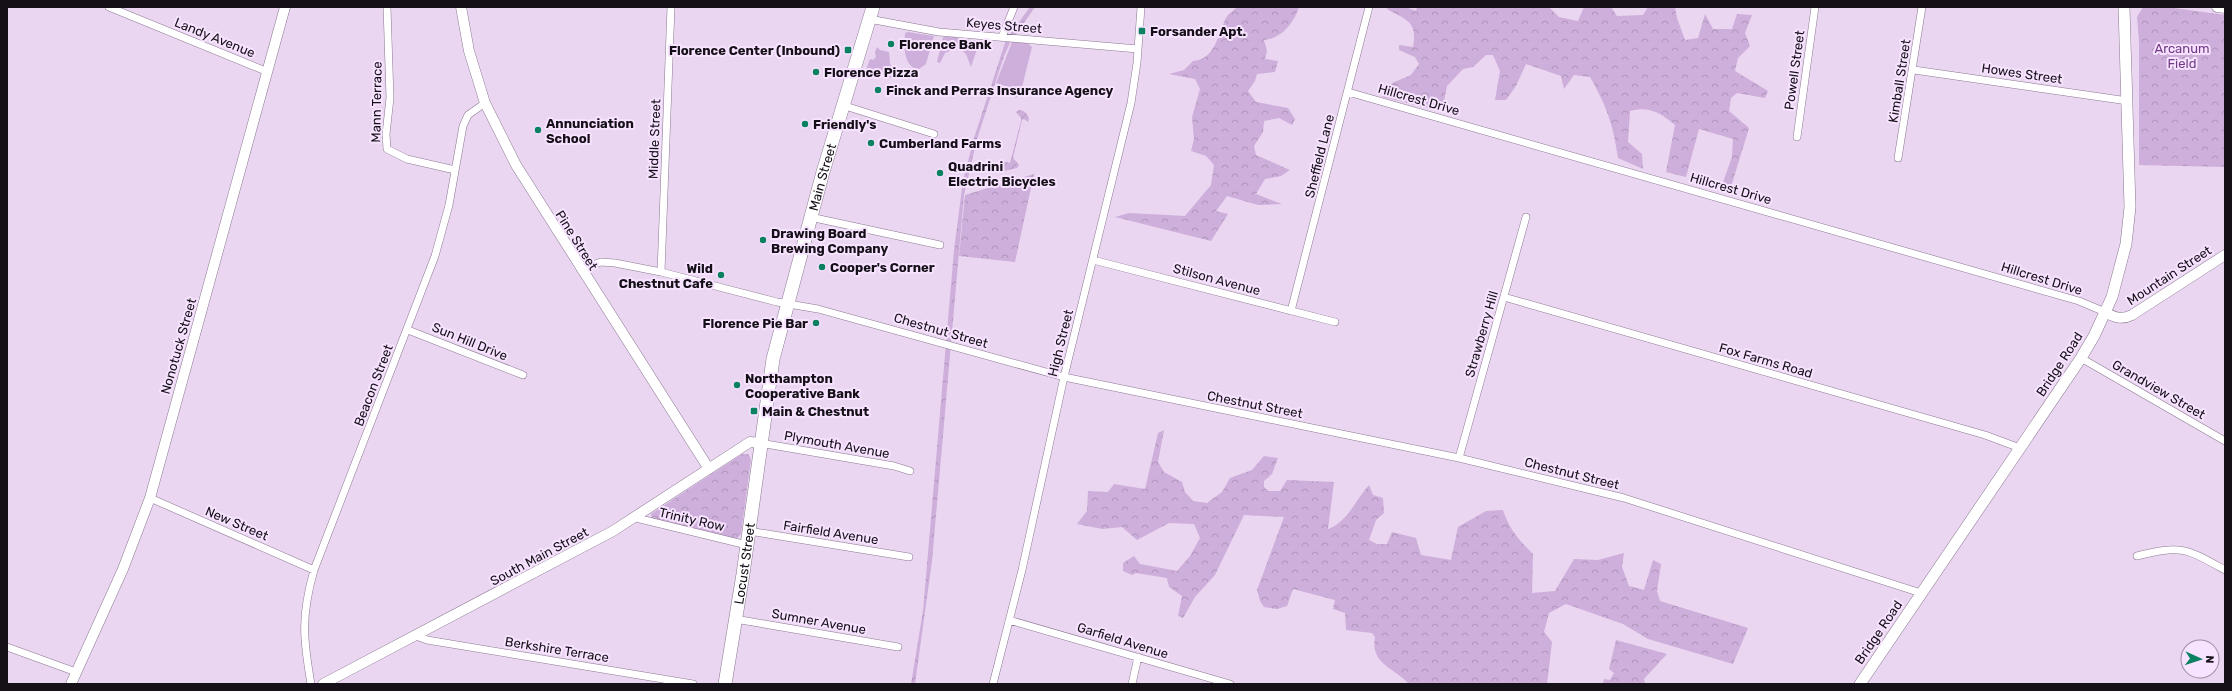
<svg xmlns="http://www.w3.org/2000/svg" width="2232" height="691" viewBox="0 0 2232 691" font-family="Rubik,sans-serif">
	<style>
		.grass { fill: #ceaeda }
		.forest { fill: url(#forest-crowns) }
		.garden { fill: url(#garden-furrows) }
		.lines { fill: none; stroke-linecap: round; stroke-linejoin: round }
		.street-casing { stroke: #8b7992; stroke-width: 8 }
		.secondary-casing { stroke: #8b7992; stroke-width: 11 }
		.primary-casing { stroke: #8b7992; stroke-width: 12 }
		.highway-casing { stroke: #8b7992; stroke-width: 14 }
		.street { stroke: #fff; stroke-width: 7 }
		.secondary { stroke: #fff; stroke-width: 10 }
		.primary { stroke: #fff; stroke-width: 11 }
		.highway { stroke: #fff; stroke-width: 13 }
		.poi-dot { fill: #0a8160; stroke: #f7e3ff; stroke-width: 1.5 }
		.labels { text-anchor: middle; stroke-width: 4; stroke-linejoin: round; paint-order: stroke }
		.street-label { font-size: 13px; fill: #150f18; stroke: #f7e3ff }
		.poi-label { font-size: 13px; font-weight: bold; fill: #150f18; stroke: #f7e3ff; text-anchor: start }
		.park-label { font-size: 13px; fill: #723a85; stroke: #f7e3ff }
	</style>
	<defs>
		<pattern id="forest-crowns" width="20" height="18" patternUnits="userSpaceOnUse"><rect width="20" height="18" fill="#ceaeda"/><path d="M2 6a3 3 0 1 1 6 0M12 15a3 3 0 1 1 6 0" fill="none" stroke="#b094ba"/></pattern>
		<pattern id="garden-furrows" width="10" height="10" patternUnits="userSpaceOnUse"><rect width="10" height="10" fill="#ceaeda"/><path d="M-1 1l2-2M0 10L10 0M9 11l2-2" fill="none" stroke="#b094ba"/></pattern>
	</defs>
	<rect width="100%" height="100%" fill="#ead6f1"/>
	<path class="grass" d="M908,32L934,36L926,64L919,69C903,68 904,45 905,33Z
		M943,37H956L959,39L957,48L945,53L940,63L937,62Z
		M960,39L981,41L979,43L971,67L966,54L959,48Z
		M1012,42L1027,43L1032,47L1020,95L1015,98L1011,88L996,83Z
		M877,47L880,50L889,52L890,63L895,79L866,70L870,59L873,60L876,57L875,52Z"/>
	<path class="forest" d="M1030,7H1035L1010,43L1004,56L977,139L964,195L932,561L915,684H911L923,611L954,250L963,181L974,138L1006,40Z
		M1237,7H1299C1294,23 1281,39 1264,40L1267,51L1265,59L1278,61L1275,72L1257,74L1255,81L1248,91L1256,102L1288,108L1295,119L1292,125L1279,118L1264,121L1263,132L1254,146L1256,155L1290,170L1281,176L1265,179L1256,194L1282,204L1258,205L1227,196L1216,211L1228,214L1211,241L1115,217L1129,213L1185,216L1211,185L1214,165L1206,156L1191,151L1194,139L1192,117L1200,89L1195,79L1169,74L1184,70L1193,61C1215,60 1218,34 1226,18C1228,14 1234,10 1237,7Z
		M1388,7H1405L1416,11L1417,7H1549L1559,17L1578,21L1584,7H1611L1617,16L1643,15L1648,7H1675L1677,18L1685,40L1698,38L1705,14L1713,29H1732L1737,14L1752,15L1745,33L1750,46L1738,58L1735,71L1768,91L1765,98L1737,93L1731,98L1729,111L1749,128L1730,190L1721,188L1732,157L1733,139L1699,129L1686,177L1666,172L1675,125C1660,113 1650,106 1630,111L1628,142L1642,154L1643,169L1618,158C1613,124 1607,107 1590,77L1574,75L1564,89L1561,76L1526,64L1516,86L1506,100H1495L1500,71L1493,55H1486L1473,67L1463,69L1447,86L1444,101L1432,109L1382,97L1392,83L1411,75L1419,64L1415,57L1399,50V45L1413,47C1418,21 1406,20 1387,9Z
		M2143,7H2167L2225,15V167L2139,165V41L2137,17Z
		M1034,174L1015,262L959,256L965,195Z
		M1164,430L1158,462L1164,472L1182,482L1185,492L1193,501L1207,503L1222,492L1230,478L1252,470L1264,456L1278,458L1272,474L1264,481V487L1268,491H1280L1287,480L1334,482L1328,529C1348,522 1356,499 1369,485L1373,495L1383,498L1384,513L1376,520L1369,540L1377,544H1387L1392,532L1416,538L1421,555L1451,560L1458,527L1486,511L1503,510C1509,529 1519,540 1533,554L1532,593L1555,591L1574,559L1598,560L1624,553L1622,567L1629,586L1644,590L1653,560L1661,564L1657,591L1660,601L1748,628L1733,664L1648,639L1623,624L1566,604L1549,613L1544,632L1552,642L1547,684H1409C1395,668 1370,664 1375,637L1372,633L1346,630L1345,613L1333,609L1335,600L1293,589L1287,606L1277,609L1264,607L1260,601L1257,590L1284,517L1244,515L1215,575L1195,597L1183,618L1178,616L1182,596L1169,587L1167,578L1136,573L1132,575L1123,571V563L1134,556L1140,564L1177,571L1190,556L1200,538L1194,524L1169,523L1137,540L1122,527L1102,529L1077,524L1087,511L1088,491L1108,492L1114,484L1145,489L1158,433Z
		M742,454H748L751,459L741,534L736,539L652,519L651,514L654,512Z
		M1616,640L1667,654L1644,679L1645,684H1603L1604,679L1610,680L1614,673L1609,669Z"/>
	<path class="garden" d="M1019,110C1025,110 1031,117 1028,122L1024,119L1022,120L1013,158L1019,165L1017,168L1004,171L1001,169L1003,161L1010,163L1021,121V118L1016,112Z"/>
	<g class="lines">
		<defs>
			<path id="street" d="M109,7L268,72
				M387,7L390,98L386,134L387,149L407,159L455,170
				M869,19L939,32L1138,49
				M1002,37L1014,7
				M1914,70L2128,101
				M1348,92L2079,301L2105,312
				M842,105L934,134
				M1797,137L1815,7
				M1898,158L1922,7
				M810,217L940,245
				M1093,260L1335,322
				M580,269L601,262L615,263L661,272L777,302L818,309L1064,377L1459,458L1624,498L1921,593
				M661,272L671,7
				M1504,297L1985,435L2020,448
				M1291,311L1369,7
				M408,330L523,375
				M2081,358L2225,441
				M760,443L894,466L910,471
				M1459,458L1526,217
				M150,498L314,570
				M632,517L747,545
				M749,531L909,557
				M2137,556C2182,545 2185,548 2225,570
				M735,619L898,647
				M1009,620L1230,684
				M416,636L427,640L693,684
				M7,647L76,672
				M311,684C303,638 301,616 314,570L435,256L449,205L463,126L468,115L485,103
				M993,684L1022,570L1064,377L1131,103L1137,63L1141,7
				M1132,684L1138,657"/>
			<path id="secondary" d="M461,7L469,51L485,103L516,165L709,469
				M2217,7L2225,8
				M2105,312C2115,318 2122,320 2132,315L2225,255
				M71,684L123,569L150,498L285,7
				M323,684L613,531L750,442L760,443"/>
			<path id="primary" d="M1860,684L2081,358L2094,336L2112,297L2126,244L2130,207L2124,7"/>
			<g id="highway">
				<path id="s1" d="M725,684L743,574L773,359L823,172L873,7"/>
			</g>
		</defs>
		<use href="#street" class="street-casing"/>
		<use href="#secondary" class="secondary-casing"/>
		<use href="#primary" class="primary-casing"/>
		<use href="#highway" class="highway-casing"/>
		<use href="#street" class="street"/>
		<use href="#secondary" class="secondary"/>
		<use href="#primary" class="primary"/>
		<use href="#highway" class="highway"/>
	</g>
	<g class="poi-dot">
		<rect x="1138" y="27" width="8" height="8" rx="2"/>
		<circle cx="891" cy="44" r="4"/>
		<rect x="844" y="46" width="8" height="8" rx="2"/>
		<circle cx="816" cy="72" r="4"/>
		<circle cx="878" cy="90" r="4"/>
		<circle cx="805" cy="124" r="4"/>
		<circle cx="538" cy="130" r="4"/>
		<circle cx="871" cy="143" r="4"/>
		<circle cx="940" cy="173" r="4"/>
		<circle cx="763" cy="240" r="4"/>
		<circle cx="822" cy="267" r="4"/>
		<circle cx="721" cy="275" r="4"/>
		<circle cx="816" cy="323" r="4"/>
		<circle cx="737" cy="385" r="4"/>
		<rect x="750" y="407" width="8" height="8" rx="2"/>
	</g>
	<g class="labels">
		<g class="street-label">
			<text transform="translate(1004 25) rotate(5)" y="5">Keyes Street</text>
			<text transform="translate(215 37) rotate(22)" y="5">Landy Avenue</text>
			<text transform="translate(1794 70) rotate(-82)" y="5">Powell Street</text>
			<text transform="translate(2022 73) rotate(8)" y="5">Howes Street</text>
			<text transform="translate(1899 81) rotate(-81)" y="5">Kimball Street</text>
			<text transform="translate(1419 99) rotate(16)" y="5">Hillcrest Drive</text>
			<text transform="translate(376 102) rotate(-89)" y="5">Mann Terrace</text>
			<text transform="translate(654 139) rotate(-88)" y="5">Middle Street</text>
			<text transform="translate(1319 156) rotate(-76)" y="5">Sheffield Lane</text>
			<text dy="5" stroke="none"><textPath href="#s1" startOffset="517">Main Street</textPath></text>
			<text transform="translate(1731 188) rotate(16)" y="5">Hillcrest Drive</text>
			<text transform="translate(577 240) rotate(58)" y="5">Pine Street</text>
			<text transform="translate(2169 275) rotate(-33)" y="5">Mountain Street</text>
			<text transform="translate(2042 278) rotate(17)" y="5">Hillcrest Drive</text>
			<text transform="translate(1217 279) rotate(15)" y="5">Stilson Avenue</text>
			<text transform="translate(941 330) rotate(16)" y="5">Chestnut Street</text>
			<text transform="translate(1481 334) rotate(-74)" y="5">Strawberry Hill</text>
			<text transform="translate(470 341) rotate(22)" y="5">Sun Hill Drive</text>
			<text transform="translate(1060 343) rotate(-76)" y="5">High Street</text>
			<text transform="translate(178 346) rotate(-74)" y="5">Nonotuck Street</text>
			<text transform="translate(1766 360) rotate(16)" y="5">Fox Farms Road</text>
			<text transform="translate(2059 364) rotate(-57)" y="5">Bridge Road</text>
			<text transform="translate(373 385) rotate(-69)" y="5">Beacon Street</text>
			<text transform="translate(2159 389) rotate(30)" y="5">Grandview Street</text>
			<text transform="translate(1255 404) rotate(11)" y="5">Chestnut Street</text>
			<text transform="translate(837 444) rotate(10)" y="5">Plymouth Avenue</text>
			<text transform="translate(1572 473) rotate(14)" y="5">Chestnut Street</text>
			<text transform="translate(692 519) rotate(13)" y="5">Trinity Row</text>
			<text transform="translate(237 523) rotate(23)" y="5">New Street</text>
			<text transform="translate(831 532) rotate(9)" y="5">Fairfield Avenue</text>
			<text transform="translate(539 556) rotate(-28)" y="5">South Main Street</text>
			<text dy="5" stroke="none"><textPath href="#s1" startOffset="122">Locust Street</textPath></text>
			<text transform="translate(819 621) rotate(10)" y="5">Sumner Avenue</text>
			<text transform="translate(1878 632) rotate(-56)" y="5">Bridge Road</text>
			<text transform="translate(1123 640) rotate(17)" y="5">Garfield Avenue</text>
			<text transform="translate(557 649) rotate(9)" y="5">Berkshire Terrace</text>
		</g>
		<g class="poi-label">
			<text x="1150" y="36">Forsander Apt.</text>
			<text x="899" y="49">Florence Bank</text>
			<text x="840" y="55" text-anchor="end">Florence Center (Inbound)</text>
			<text x="824" y="77">Florence Pizza</text>
			<text x="886" y="95">Finck and Perras Insurance Agency</text>
			<text x="546" y="128">Annunciation<tspan x="546" dy="15">School</tspan></text>
			<text x="813" y="129">Friendly's</text>
			<text x="879" y="148">Cumberland Farms</text>
			<text x="948" y="171">Quadrini<tspan x="948" dy="15">Electric Bicycles</tspan></text>
			<text x="771" y="238">Drawing Board<tspan x="771" dy="15">Brewing Company</tspan></text>
			<text x="830" y="272">Cooper's Corner</text>
			<text x="713" y="273" text-anchor="end">Wild<tspan x="713" dy="15">Chestnut Cafe</tspan></text>
			<text x="808" y="328" text-anchor="end">Florence Pie Bar</text>
			<text x="745" y="383">Northampton<tspan x="745" dy="15">Cooperative Bank</tspan></text>
			<text x="762" y="416">Main &amp; Chestnut</text>
		</g>
		<g class="park-label">
			<text x="2182" y="53">Arcanum<tspan x="2182" dy="15">Field</tspan></text>
		</g>
	</g>
	<rect width="2232" height="691" fill="none" stroke="#150f18" stroke-width="16"/>
	<g transform="translate(2200 659) rotate(93)"><circle r="19" fill="#f7e3ff" stroke="#9d8ea3"/>
	<path d="M0-3L7 15L0 10L-7 15Z" fill="#0a8160"/>
	<text y="-6" font-size="11" font-weight="bold" text-anchor="middle" fill="#150f18">N</text>
	</g>
</svg>
